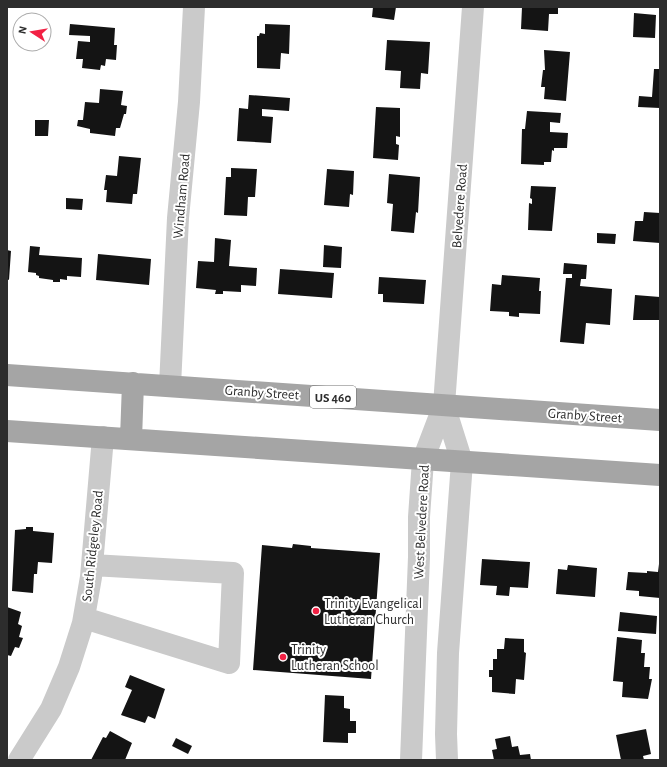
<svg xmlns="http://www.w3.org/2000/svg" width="667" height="767" viewBox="0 0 667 767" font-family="'Alegreya Sans',sans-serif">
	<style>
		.building { fill: #141414 }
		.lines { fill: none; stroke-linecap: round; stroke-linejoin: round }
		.minor { stroke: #cacaca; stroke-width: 22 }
		.major { stroke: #a5a5a5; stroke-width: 22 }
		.poi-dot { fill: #f22144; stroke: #fff; stroke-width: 1.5 }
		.labels { text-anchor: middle; stroke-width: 4; stroke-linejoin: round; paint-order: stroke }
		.shield { fill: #fff; stroke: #6c6c6c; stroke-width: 1 }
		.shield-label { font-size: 13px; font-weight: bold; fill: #2d2d2d }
		.street-label { font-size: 14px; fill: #2d2d2d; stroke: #fff }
		.poi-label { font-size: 14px; fill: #2d2d2d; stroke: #fff; text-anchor: start }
	</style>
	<rect width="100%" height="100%" fill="#fff"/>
	<path class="building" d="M373,7H396L394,20L372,17Z
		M522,7H558V14H549L548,31L521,29Z
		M634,13L656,15L655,38L633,37Z
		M70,24L115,28L114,45H117L116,60L106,59L105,66L101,65L100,70L82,68L83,59H76L78,41L90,42V36L69,35Z
		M265,24L290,25L289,54L281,53L280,69L257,68V36H259L260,33L265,34Z
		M387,40L430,42L428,74L421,73L420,89L400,88L401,71L385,70Z
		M544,50L570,52L566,101L544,99L545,87H541L543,70H545Z
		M654,69H660V108L638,107L639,96L652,97Z
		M100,89L123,91L121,105L127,106L126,114H124L120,128H116L115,136L90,133V129L77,126L78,120H83L85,102L99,103Z
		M249,95L290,98L289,111L262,109V116L273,117L271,143L237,141L239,108L248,109Z
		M376,107L400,108V137L396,136V144L399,145L398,160L373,158Z
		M527,111L561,113L560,123L550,122V132L568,133L567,148H554V151L552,150L551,162H544V165L521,164L522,129H525Z
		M35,120H49L48,136H35Z
		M119,156L141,158L137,194H133L132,204L106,202L107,190H104L106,175L117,176Z
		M231,168L257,169L255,197H248L247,216L224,215L226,177H231Z
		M327,169L354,171L353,195L350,194L349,207L324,205Z
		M389,174L420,177L418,213L416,212L414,233L391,231L393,204L387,203Z
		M531,186L556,187L552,231L528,230L529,203L532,204V199L530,198Z
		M66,198L83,199L82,210L66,209Z
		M644,212L660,213V243L633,241L635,221H643Z
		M597,233L616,234L615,244L597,243Z
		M215,238L231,240L229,266L257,268L256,286L241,285V292L223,291V294H215L216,290L196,288L198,261L214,262Z
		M324,245L342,247L341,268L323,267Z
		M30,246L40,247L39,255L82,258L81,277L67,276V280L60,279V282H53V280L39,278V276L36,275V273L28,272Z
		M7,250L11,251L9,280L7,279Z
		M98,254L151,259L149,285L96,280Z
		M564,263L587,265L586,279H581L580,286L612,289L610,325L586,323L584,344L560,342L566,278H572V274H563Z
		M280,269L334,273L332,298L278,294Z
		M502,275L540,278L539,291H541L540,314L519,313V317L509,316V312L490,311L492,284L501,285Z
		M379,277L426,280L424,304L383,302V294H378Z
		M635,295L660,297V320H633Z
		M26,527H33V531L54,533L52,563L38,562L37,574H34L33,593L12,591L15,530L26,529Z
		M293,544L311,546V548L380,553L371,679L253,670L262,545L292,548Z
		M482,559L530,562L528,588L510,587L509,596L496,595L497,586L480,585Z
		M659,564L660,598L639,596V591L626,590L628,572L647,573V571L658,572Z
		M568,565L597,568L595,597L556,594L558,569L567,570Z
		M7,607L21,612L18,624L22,626L19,637L23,638L19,648L15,647L11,656L7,655Z
		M620,612L657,616L656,634L618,631Z
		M617,637L642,640L641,653H645L644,667H650L649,679H652L648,699L622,697L623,682L613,681Z
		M505,638L524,639V652L526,653L524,680L516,679L515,694L492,692V677H489V670H493V659H497V649H504Z
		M130,675L165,689L155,719L148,716L145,723L121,715L132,690L125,687Z
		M325,695L344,696V708L350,709V721H356V733H348V743L323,742Z
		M646,729L651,754L643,756L644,760H621L616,735Z
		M110,731L132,743L125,760H91L103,737L106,738Z
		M510,736L512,747L518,746L520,755L530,754L531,760H494L492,750L497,749L495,739Z
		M176,738L192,746L188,754L172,746Z"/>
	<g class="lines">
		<path class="minor" d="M170,386L178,218L189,102L194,7
			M444,405L462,462L448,653L446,734L447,760
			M84,618L229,663L233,573L92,565
			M19,760L51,709L69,667L83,623L91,577L103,437
			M411,760L419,557V517L423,460L444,405L473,7"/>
		<path class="major" d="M7,375L660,420
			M7,431L660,475
			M131,439L133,383"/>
	</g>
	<g class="poi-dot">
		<circle cx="316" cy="611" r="4"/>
		<circle cx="283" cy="657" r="4"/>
	</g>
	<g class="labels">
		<rect class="shield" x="310" y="386" width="46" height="22" rx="3"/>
		<g class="shield-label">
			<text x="333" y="402">US 460</text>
		</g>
		<g class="street-label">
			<text transform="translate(181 196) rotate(-85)" y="5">Windham Road</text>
			<text transform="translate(459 206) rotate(-86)" y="5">Belvedere Road</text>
			<text transform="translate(262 392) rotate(4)" y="5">Granby Street</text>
			<text transform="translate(585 415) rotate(4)" y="5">Granby Street</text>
			<text transform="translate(421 522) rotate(-87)" y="5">West Belvedere Road</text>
			<text transform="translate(92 546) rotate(-84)" y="5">South Ridgeley Road</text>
		</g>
		<g class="poi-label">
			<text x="324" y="608">Trinity Evangelical<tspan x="324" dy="16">Lutheran Church</tspan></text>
			<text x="291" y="654">Trinity<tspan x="291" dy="16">Lutheran School</tspan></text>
		</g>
	</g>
	<rect width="667" height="767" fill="none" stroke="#2d2d2d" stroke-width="16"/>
	<g transform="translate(32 32) rotate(282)"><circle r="19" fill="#ffffff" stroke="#ababab"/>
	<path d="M0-3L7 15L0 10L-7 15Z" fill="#f22144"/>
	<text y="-6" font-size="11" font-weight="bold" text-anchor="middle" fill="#2d2d2d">N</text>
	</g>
</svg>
